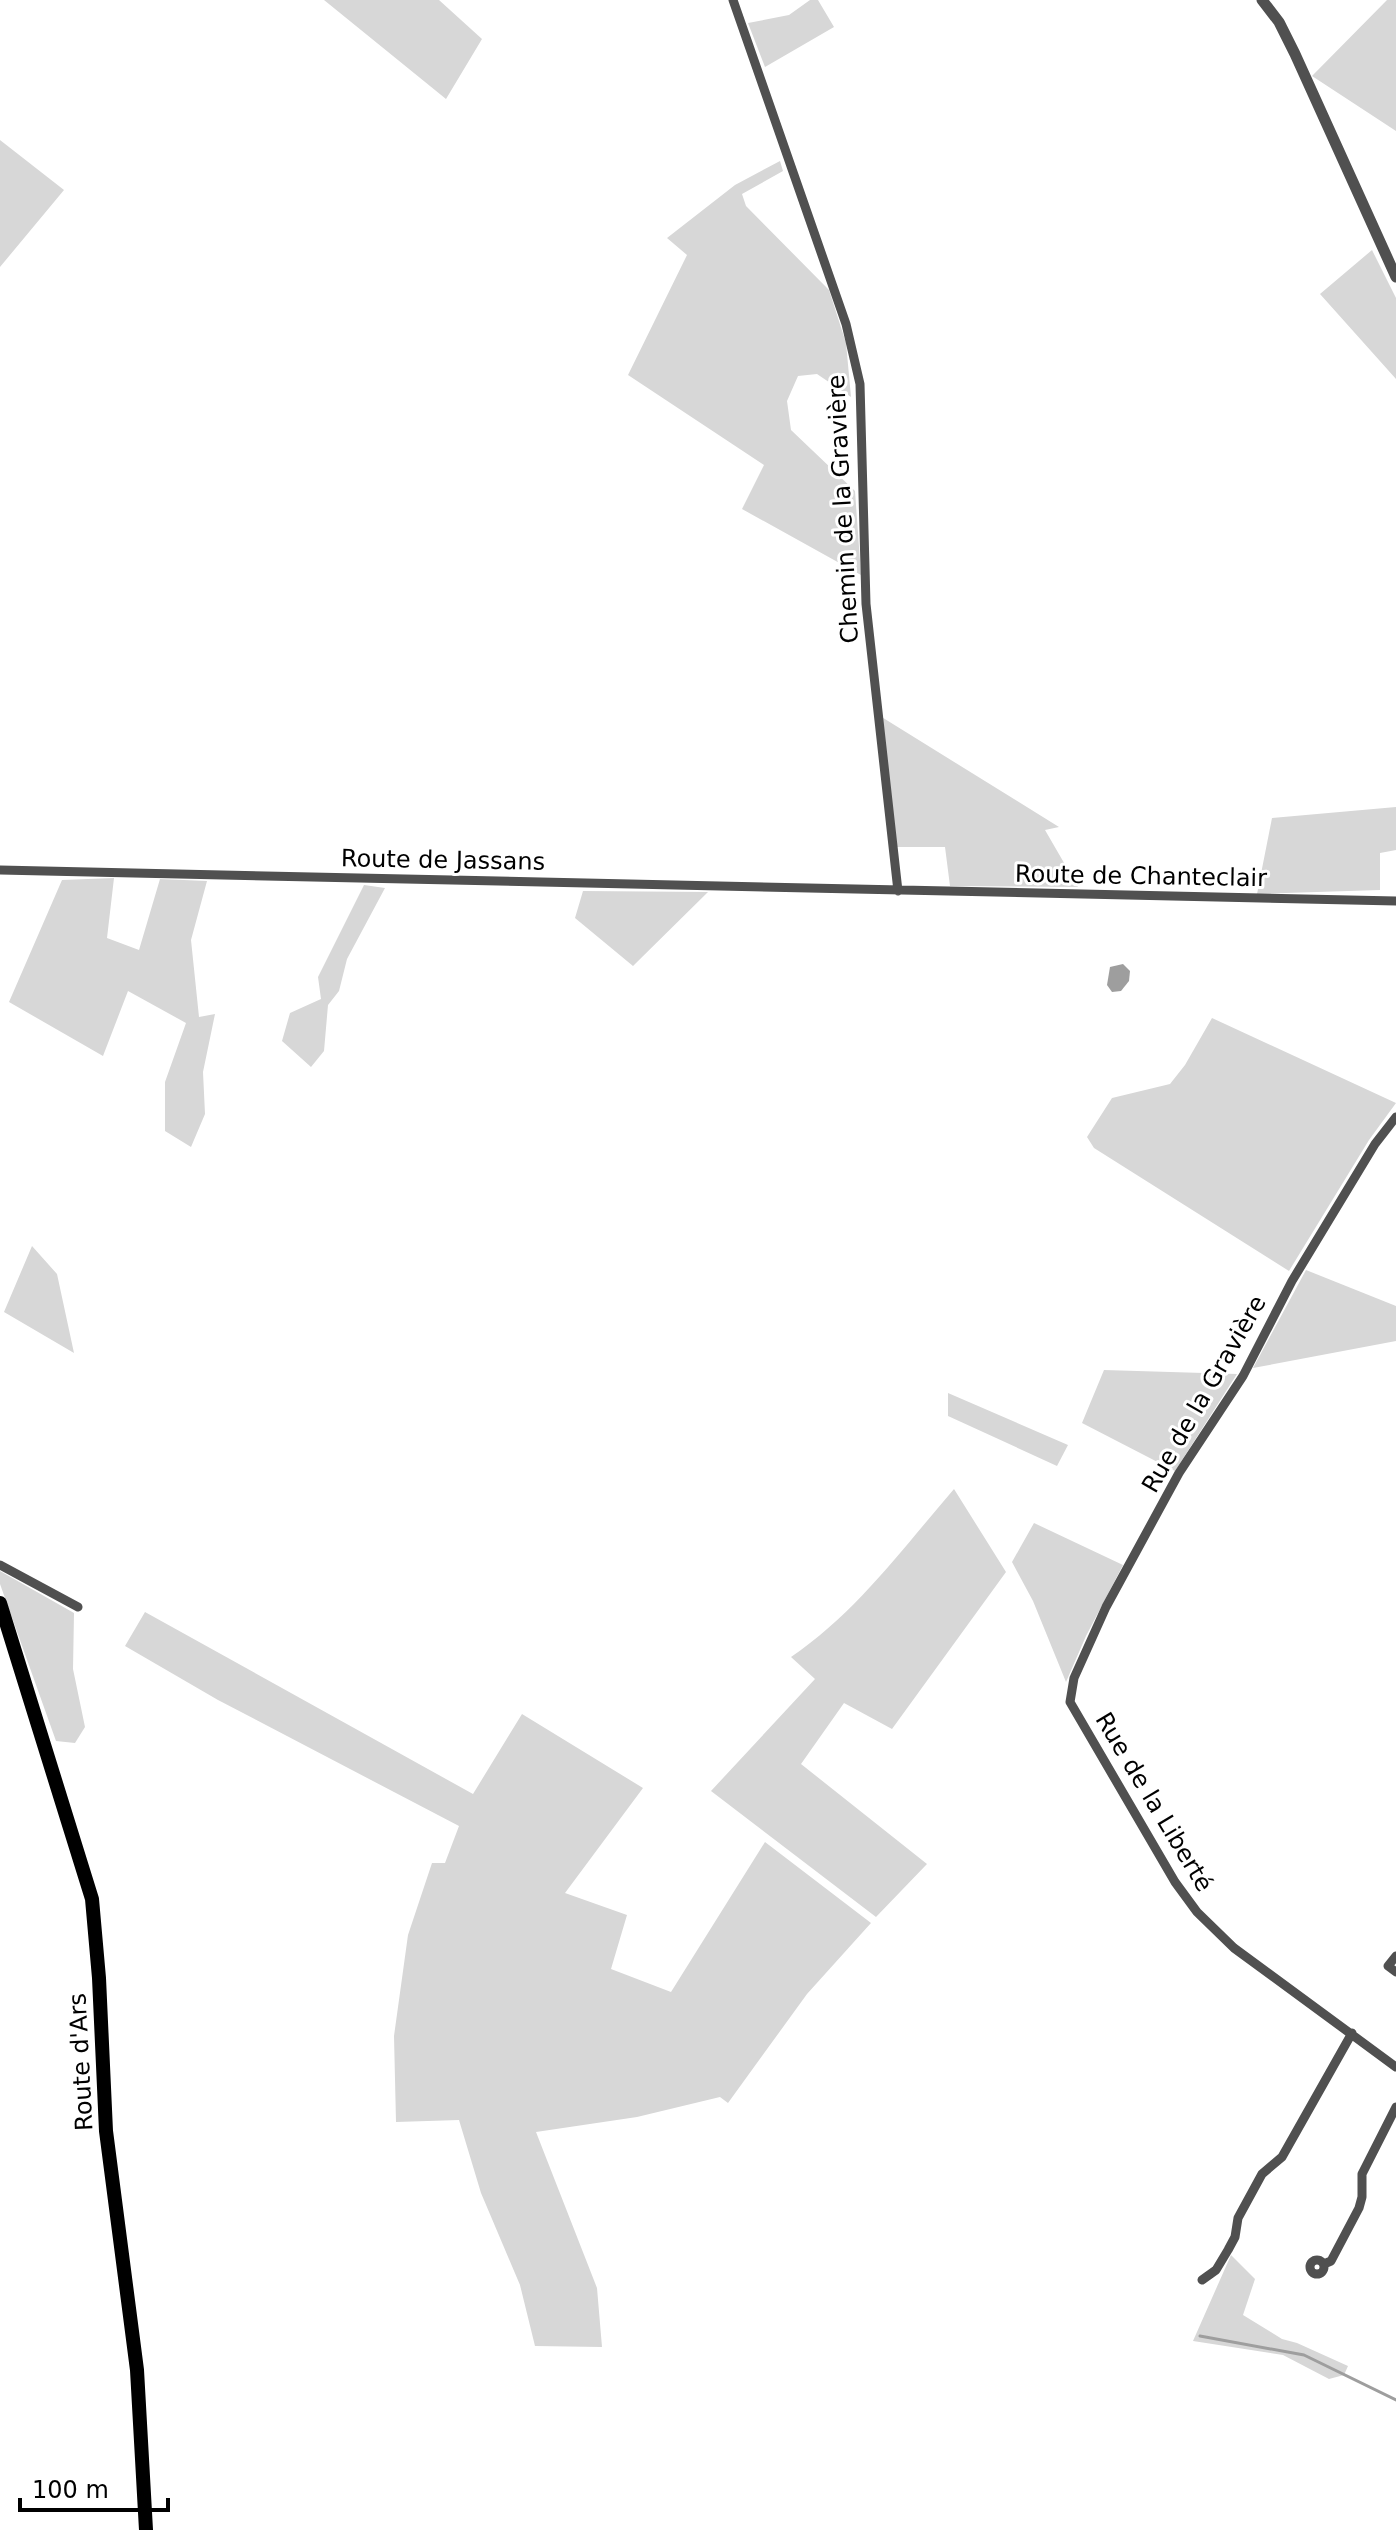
<svg xmlns="http://www.w3.org/2000/svg" width="1396" height="2530" viewBox="0 0 1396 2530" font-family="'DejaVu Sans',sans-serif">
	<style>
		.green { fill: #d7d7d7 }
		.water { fill: #9e9e9e }
		.lines { fill: none; stroke-linecap: round; stroke-linejoin: round }
		.stream { stroke: #9e9e9e; stroke-width: 3 }
		.minor { stroke: #505050; stroke-width: 9 }
		.tertiary { stroke: #505050; stroke-width: 11 }
		.primary { stroke: #000; stroke-width: 14 }
		.labels { text-anchor: middle; stroke-width: 6; stroke-linejoin: round; paint-order: stroke }
		.street-label { font-size: 24px; fill: #000; stroke: #fff }
	</style>
	<rect width="100%" height="100%" fill="#fff"/>
	<path class="green" d="M324,0H439L482,39L446,99Z
		M810,0H818L834,27L765,67L748,23L789,15Z
		M1387,0H1396V131L1312,76Z
		M0,140L64,190L0,267Z
		M780,161L783,171L742,194L746,206L829,290L846,343L851,397L817,374L798,376L787,401L791,430L855,491L861,575L742,509L764,465L628,375L687,255L667,238L735,185Z
		M1372,250L1396,298V379L1320,294Z
		M880,716L1059,827L1045,830L1078,887L950,886L945,847H897Z
		M1396,807V850L1380,853V890L1257,894L1272,818Z
		M114,878L107,938L139,950L160,879L207,881L191,940L199,1017L215,1014L203,1072L205,1114L191,1147L165,1131V1082L186,1023L128,991L103,1056L9,1002L62,880Z
		M364,885L385,888L347,959L339,991L328,1005L324,1051L311,1067L282,1041L290,1013L321,999L318,977Z
		M583,891L708,892L633,966L575,918Z
		M1212,1018L1396,1103L1369,1140L1289,1271L1094,1148L1087,1137L1112,1098L1170,1084L1185,1065Z
		M32,1246L57,1274L74,1353L4,1312Z
		M1306,1270L1396,1306V1341L1253,1368Z
		M1104,1370L1237,1374L1175,1471L1082,1423Z
		M948,1393L1068,1445L1057,1466L948,1416Z
		M954,1489L1006,1572L892,1729L844,1703L801,1764L927,1864L876,1917L711,1791L815,1679L791,1657C856,1613 903,1548 954,1489Z
		M1034,1523L1123,1565L1086,1636L1066,1682L1033,1601L1012,1562Z
		M0,1571L74,1613L73,1669L85,1727L75,1743L56,1741L0,1584Z
		M145,1612L473,1794L522,1714L643,1788L565,1893L627,1915L611,1969L671,1992L765,1842L871,1923L807,1994L728,2103L720,2097L637,2117L536,2132L597,2288L602,2347L535,2346L520,2285L481,2193L459,2120L396,2122L394,2036L408,1935L432,1863H445L459,1826L218,1700L125,1646Z
		M1231,2255L1255,2279L1243,2315L1282,2339L1297,2343L1348,2366L1344,2375L1329,2379L1283,2355L1193,2341Z"/>
	<path class="water" d="M1123,964L1130,971L1129,981L1121,991L1112,992L1107,985L1110,967Z"/>
	<g class="lines">
		<path class="stream" d="M1200,2336L1304,2355L1396,2400"/>
		<path class="minor" d="M733,0L846,324L860,384L866,604L898,891
			M0,870L1396,901
			M1396,1117L1375,1144L1292,1281L1243,1376L1179,1473L1106,1607L1074,1678L1070,1702L1175,1882L1197,1912L1234,1948L1396,2067
			M0,1565L78,1607
			M1396,1956L1388,1966L1396,1972
			M1310 2267a7 7 0 1 1 14 0a7 7 0 1 1-14 0Z
			M1324,2264L1331,2261L1359,2208L1362,2197V2174L1396,2107
			M1202,2280L1216,2270L1228,2250L1235,2237L1238,2218L1262,2174L1282,2157L1352,2033"/>
		<path class="tertiary" d="M1262,0L1279,22L1295,54L1396,277"/>
		<path class="primary" d="M0,1603L92,1899L99,1978L106,2131L137,2370L146,2530"/>
	</g>
	<g class="labels">
		<g class="street-label">
			<text transform="translate(843 509) rotate(-93)" y="8">Chemin de la Gravière</text>
			<text transform="translate(443 860) rotate(1)" y="8">Route de Jassans</text>
			<text transform="translate(1141 876) rotate(1)" y="8">Route de Chanteclair</text>
			<text transform="translate(1204 1394) rotate(-60)" y="8">Rue de la Gravière</text>
			<text transform="translate(1154 1802) rotate(59)" y="8">Rue de la Liberté</text>
			<text transform="translate(81 2062) rotate(-93)" y="8">Route d'Ars</text>
		</g>
	</g>
	<path d="M20 2498v12h148v-12" fill="none" stroke="#000000" stroke-width="4"/>
	<text x="32" y="2498" font-size="24" fill="#000000" stroke="#ffffff" stroke-width="6" paint-order="stroke">100 m</text>
</svg>
